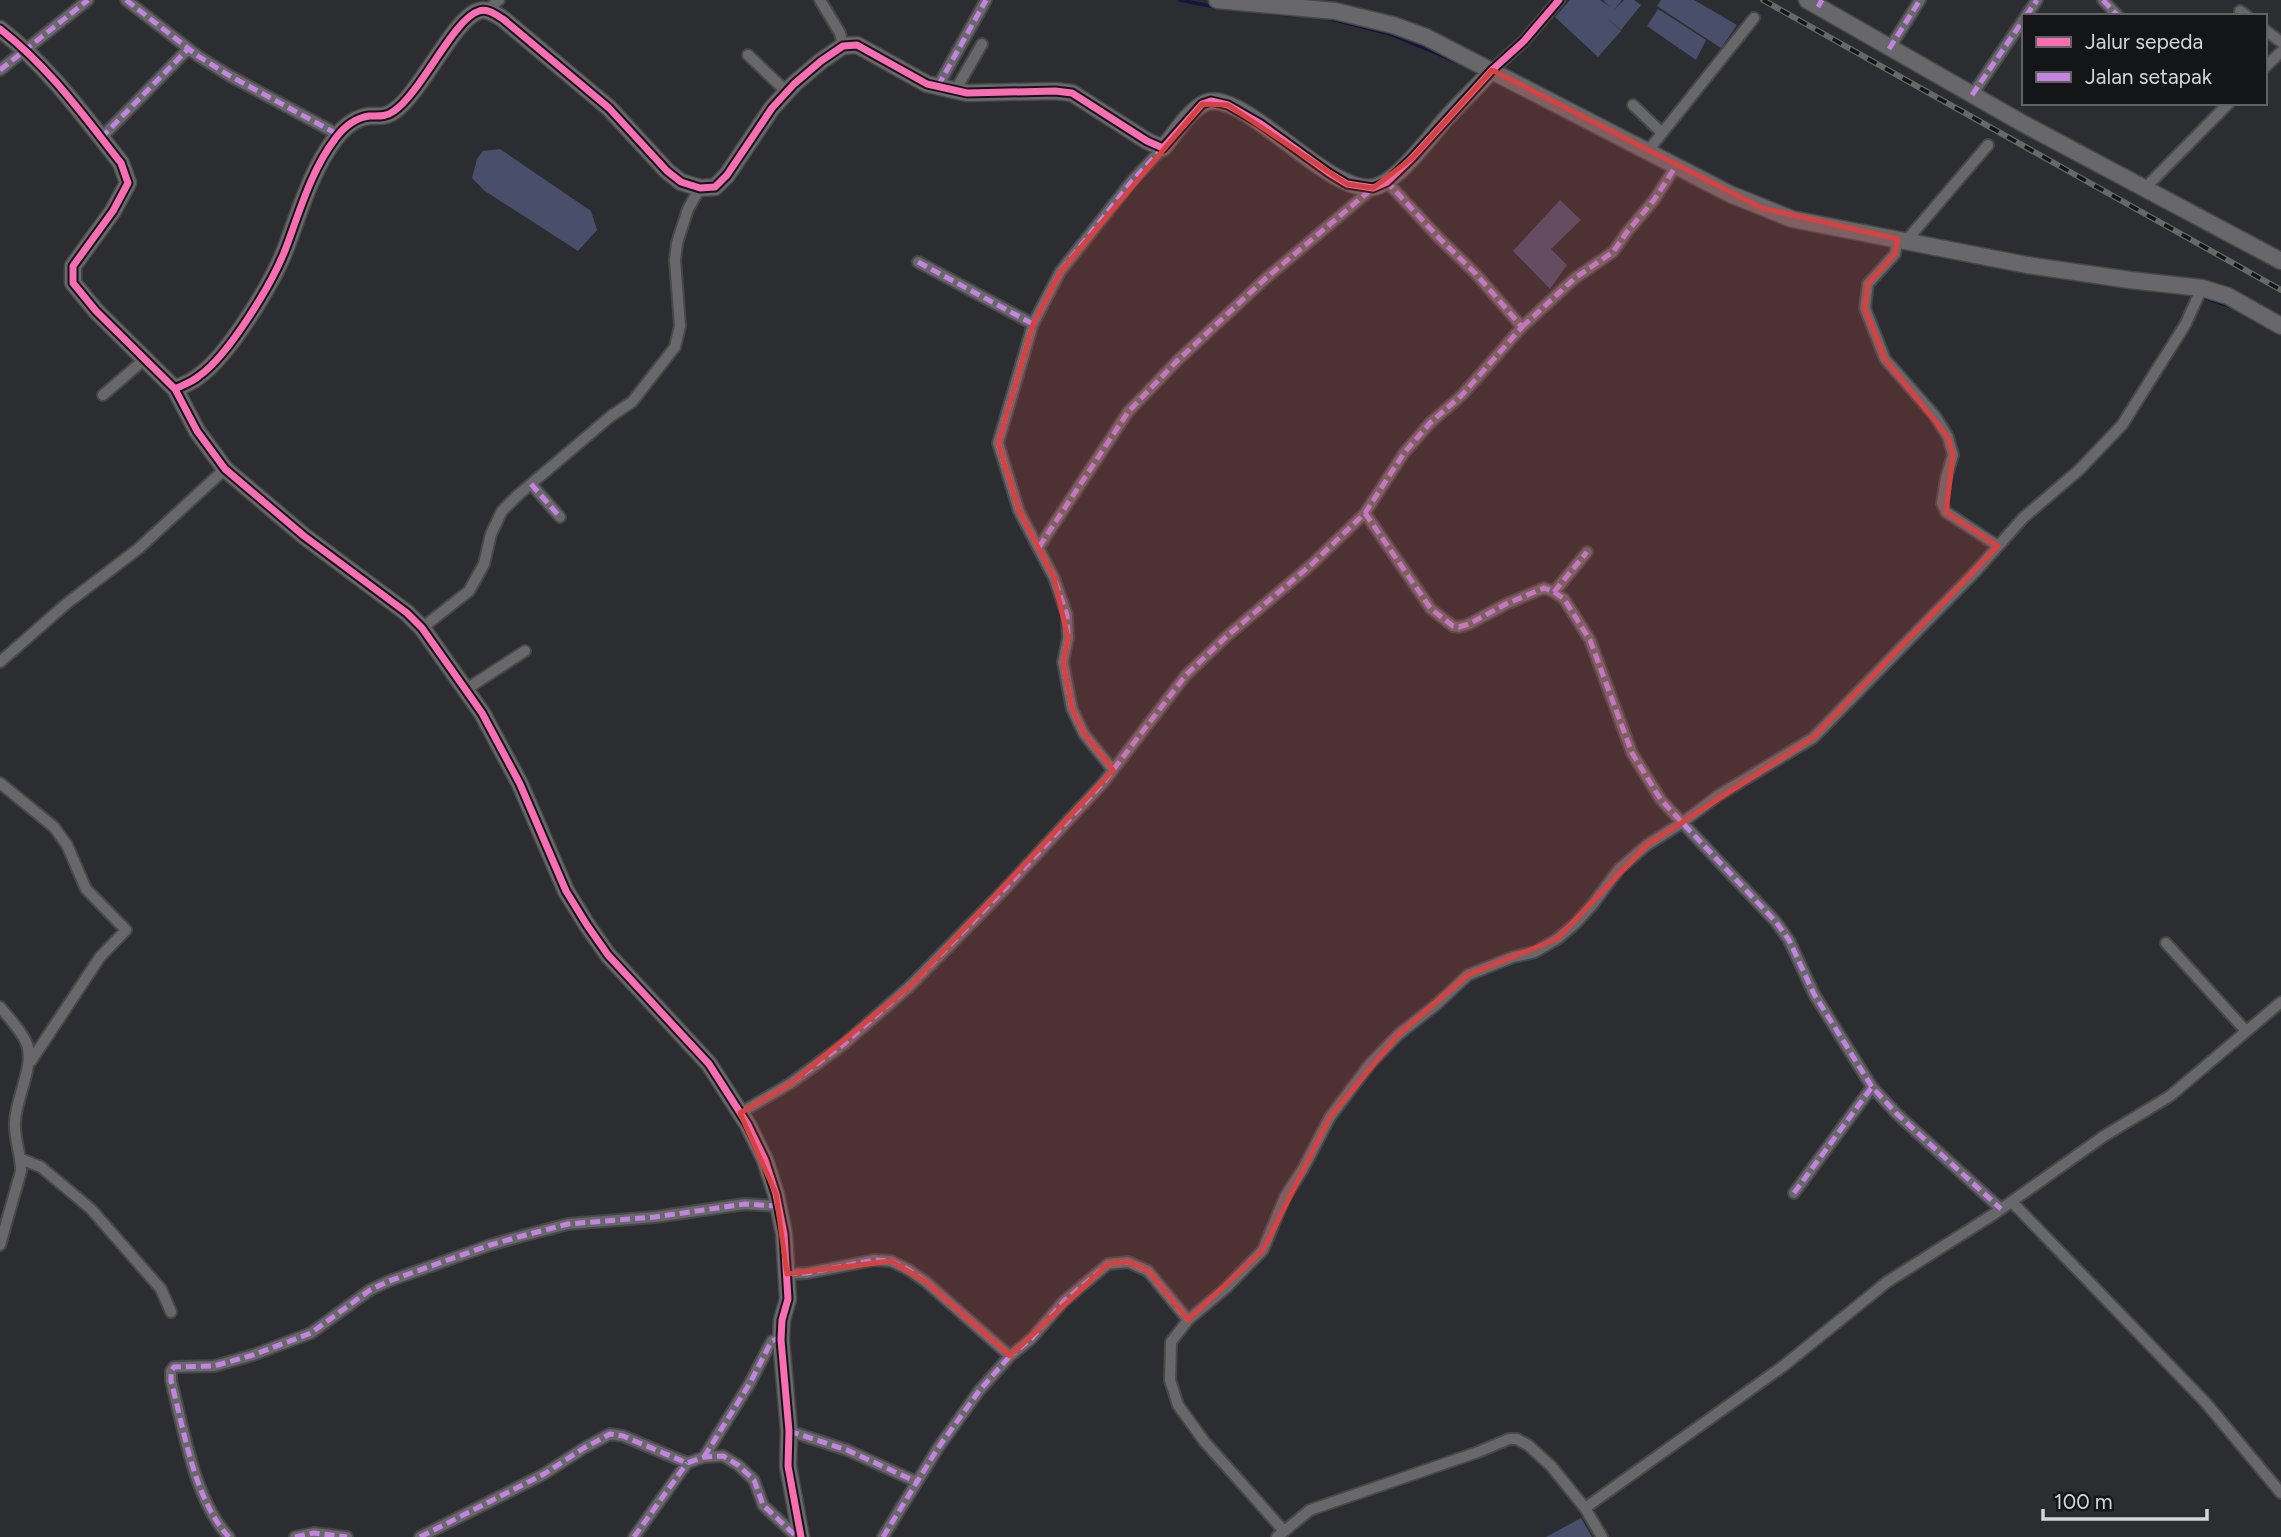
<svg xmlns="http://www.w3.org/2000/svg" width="2281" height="1537" viewBox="0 0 2281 1537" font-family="Figtree,sans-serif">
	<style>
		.green { fill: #494f6a }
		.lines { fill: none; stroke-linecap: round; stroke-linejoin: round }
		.stream { stroke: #13143f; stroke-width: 3.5 }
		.street-casing { stroke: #48484a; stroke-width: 14 }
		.secondary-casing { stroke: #48484a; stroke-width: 19 }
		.street { stroke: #68686b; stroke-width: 10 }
		.secondary { stroke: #68686b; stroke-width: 16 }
		.rail-casing { stroke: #68686a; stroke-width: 6 }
		.rail { stroke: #141517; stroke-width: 3.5; stroke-dasharray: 10; stroke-linecap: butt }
		.quiet { stroke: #c483df; stroke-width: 5; stroke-dasharray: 10 5; stroke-linecap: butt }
		.cycleway-casing { stroke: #141517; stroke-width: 11 }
		.cycleway { stroke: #f96db3; stroke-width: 7 }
		.marked { fill: #d64242; fill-opacity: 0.2; stroke: #d64242; stroke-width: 5; stroke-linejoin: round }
	</style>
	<rect width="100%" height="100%" fill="#2c2d30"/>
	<path class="green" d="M1570,0H1600L1610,7L1603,0H1622L1614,10L1624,0H1634L1641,5L1621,30L1607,18L1621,31L1598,57L1555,17Z
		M1661,0H1694L1737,25L1721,48L1657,6Z
		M1658,9L1706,40L1696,60L1647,26Z
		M500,149L591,211L597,230L578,251L485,191L472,178L477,159L483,151Z
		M1560,200L1581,220L1551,249L1567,265L1550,289L1513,251Z
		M1581,1518L1592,1537H1546Z"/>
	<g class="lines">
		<path class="stream" d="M1180,0L1215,7
			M1261,12L1292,15
			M1327,18L1390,34L1462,64
			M2200,296L2232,307"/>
		<defs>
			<path id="street" d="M126,0L198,56L230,76L339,135
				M820,0L840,33L843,46
				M2103,0L2118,16
				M487,10L499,0
				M2240,11L2247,16
				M2026,16L2037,0
				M2265,30L2281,42
				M1889,49L1920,0
				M748,55L787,92
				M2265,67L2281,52
				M0,70L88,0
				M1492,70L1524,41L1559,0
				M938,86L986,0
				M955,91L982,44
				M1972,95L2024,19
				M1633,105L1661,132
				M101,138L188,49
				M1647,152L1754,18
				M2144,189L2229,103
				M1898,239L1895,254L1868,284L1865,308L1885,359L1935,416L1948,437L1953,455L1946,478L1942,503L1946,512L1998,546
				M1906,241L1988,145
				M918,262L1033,324
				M1522,327L1575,278L1613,252L1627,232L1654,200L1676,166
				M103,395L145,359
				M531,484L560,517
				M1365,513L1431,609L1453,626L1459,627L1469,624L1506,604L1544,588L1554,592L1564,599L1590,640L1632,753L1661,800L1776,922L1789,940L1814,994L1872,1087L1897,1114L2001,1209
				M1039,547L1128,412L1178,360L1265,279L1373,188
				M1554,592L1587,552
				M422,628L469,591L484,564L491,534L502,511L518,495L611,416L632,402L675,347L680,326L675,260L677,243L688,209L700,188
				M0,662L66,604L138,549L225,469
				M465,690L525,651
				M1113,770L1084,734L1072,709L1063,662L1068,638L1067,615L1054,578L1019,511L998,443L1033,324L1060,272L1132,181L1163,148
				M0,783L54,827L67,845L86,889L126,930L100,957L31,1061
				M2166,943L2246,1031
				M0,1007C9,1018 20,1029 26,1042C36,1063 16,1097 15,1122C14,1139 21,1154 21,1171L0,1245
				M740,1113L791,1083L844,1044L910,986L1002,892L1103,783L1186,675L1227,636L1312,564L1365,513L1404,453L1430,423L1462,395L1522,327L1476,274L1439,238L1387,182
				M21,1159L41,1167L91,1209L161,1289L171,1312
				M1794,1193L1872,1087
				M2012,1202L2206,1403L2281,1493
				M787,1274L807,1273L874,1260L891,1261L909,1270L926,1282L1010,1356L1031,1339L1064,1301L1108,1264L1128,1262L1148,1271L1188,1320
				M789,1431L847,1450L917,1482
				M704,1457L750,1383L768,1348L772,1341L781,1337
				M1585,1508L1602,1537
				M1284,1531L1204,1441L1178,1405L1170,1380L1171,1342L1188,1320L1226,1288L1263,1250L1285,1197L1303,1169L1330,1117L1370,1064L1399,1034L1437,1004L1468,975L1513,957L1535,952L1557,939L1575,924L1593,904L1619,869L1647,845L1683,822L1719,795L1813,738L1976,571L2023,518L2079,470L2122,425L2185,325L2202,288
				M229,1537C194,1500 184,1429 171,1381V1371L174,1367L214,1366L253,1355L311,1333L370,1290L389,1281L490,1245L522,1236L568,1224L655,1217L745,1204L778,1206
				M295,1537L314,1533L347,1537
				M420,1537L544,1474L584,1448L610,1434L623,1436L687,1463L704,1457L723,1456L738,1465L754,1480L763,1505L797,1537
				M634,1537L687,1463
				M883,1537L938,1448L979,1391L1010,1356
				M1277,1537L1310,1510L1478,1452L1509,1439H1517L1528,1445L1551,1466L1585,1508L1782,1367L1887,1282L1994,1214L2104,1136L2170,1096L2281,1002"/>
			<path id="secondary" d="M1217,0L1335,11L1393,25L1426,37L1730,194L1792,219L2027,265L2130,280L2202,288L2228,296L2281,326
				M1807,0L2022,123L2281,261
				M0,29C49,67 83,115 121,163L128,183L113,211L73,266V283L96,311L175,389L197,431L225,469L304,536L407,613L422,628L482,713L520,784L566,891L587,925L608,955L709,1064L748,1125L765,1160L776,1194L784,1234L788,1299L782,1320L781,1340L789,1431L788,1466L801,1537
				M175,389C183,385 192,382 199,376C229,355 274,281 287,245C300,210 312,169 335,139C343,128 355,118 369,116C379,116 386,117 394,111C421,93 454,18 479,11C488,8 496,15 503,19L609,108L667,171L681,182L700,188L715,187L727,175L772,108L794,84L821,61L843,46L857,45L927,84L967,93L1055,91L1072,93L1147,141L1163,148C1175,134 1187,113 1203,104C1239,82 1329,198 1375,187C1400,180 1433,132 1451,113C1465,98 1479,85 1492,70"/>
		</defs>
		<use href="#street" class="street-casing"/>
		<use href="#secondary" class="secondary-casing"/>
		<use href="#street" class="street"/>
		<use href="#secondary" class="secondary"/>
		<defs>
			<path id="rail" d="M1763,0L2281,290"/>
		</defs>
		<use href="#rail" class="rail-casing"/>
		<use href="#rail" class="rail"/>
		<path class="quiet" d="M126,0L198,56L230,76L339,135
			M2103,0L2118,16
			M1818,7L1822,0
			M2026,16L2037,0
			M1889,49L1920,0
			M0,70L88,0
			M938,86L986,0
			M1972,95L2024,19
			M2228,103V104
			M101,138L188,49
			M918,262L1033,324
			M1522,327L1575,278L1613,252L1627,232L1654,200L1676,166
			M531,484L560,517
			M1365,513L1431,609L1453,626L1459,627L1469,624L1506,604L1544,588L1554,592L1564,599L1590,640L1632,753L1661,800L1776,922L1789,940L1814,994L1872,1087L1897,1114L2001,1209
			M1039,547L1128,412L1178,360L1265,279L1373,188
			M1554,592L1587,552
			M1113,770L1084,734L1072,709L1063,662L1068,638L1067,615L1054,578L1019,511L998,443L1033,324L1060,272L1132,181L1163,148
			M740,1113L791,1083L844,1044L910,986L1002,892L1103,783L1186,675L1227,636L1312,564L1365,513L1404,453L1430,423L1462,395L1522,327L1476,274L1439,238L1387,182
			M1794,1193L1872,1087
			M787,1274L807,1273L874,1260L891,1261L909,1270L926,1282L1010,1356L1031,1339L1064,1301L1108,1264L1128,1262L1148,1271L1188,1320
			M789,1431L847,1450L917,1482
			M704,1457L750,1383L768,1348L772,1341L781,1337
			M229,1537C194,1500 184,1429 171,1381V1371L174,1367L214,1366L253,1355L311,1333L370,1290L389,1281L490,1245L522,1236L568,1224L655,1217L745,1204L778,1206
			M295,1537L314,1533L347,1537
			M420,1537L544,1474L584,1448L610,1434L623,1436L687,1463L704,1457L723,1456L738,1465L754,1480L763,1505L797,1537
			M634,1537L687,1463
			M883,1537L938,1448L979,1391L1010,1356"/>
		<defs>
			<path id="cycleway" d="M0,29C49,67 83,115 121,163L128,183L113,211L73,266V283L96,311L175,389L197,431L225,469L304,536L407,613L422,628L482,713L520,784L566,891L587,925L608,955L709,1064L748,1125L765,1160L776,1194L784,1234L788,1299L782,1320L781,1340L789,1431L788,1466L801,1537
				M175,389C183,385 192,382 199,376C229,355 274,281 287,245C300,210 312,169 335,139C343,128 355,118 369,116C379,116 386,117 394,111C421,93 454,18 479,11C488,8 496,15 503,19L609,108L667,171L681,182L700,188L715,187L727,175L772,108L794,84L821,61L843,46L857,45L927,84L967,93L1055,91L1072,93L1147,141L1163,148L1202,104L1211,101L1228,105L1261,124L1329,173L1347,184L1373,188L1387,182L1412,158L1492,70L1524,41L1559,0"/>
		</defs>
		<use href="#cycleway" class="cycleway-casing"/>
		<use href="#cycleway" class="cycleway"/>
	</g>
	<path class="marked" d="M1492,70L1762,208L1898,239L1895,254L1868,284L1865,308L1885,359L1948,437L1953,455L1946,512L1998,546L1813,738L1647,845L1557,939L1468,975L1399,1034L1330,1117L1263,1250L1188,1320L1148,1271L1128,1262L1108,1264L1010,1356L926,1282L891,1261L787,1274L776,1194L740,1113L791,1083L910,986L1113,770L1084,734L1072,709L1063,662L1068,638L1054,578L1019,511L998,443L1033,324L1060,272L1202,104L1228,105L1347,184L1373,188L1412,158Z"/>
	<rect x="2022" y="14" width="245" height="91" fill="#141517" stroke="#616264" stroke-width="2"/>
	<rect x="2036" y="37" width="35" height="10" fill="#f96db3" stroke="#616264" stroke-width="2"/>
	<text x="2085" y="49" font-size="21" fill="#d4d5d7">Jalur sepeda</text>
	<rect x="2036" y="72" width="35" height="10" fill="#c483df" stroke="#616264" stroke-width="2"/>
	<text x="2085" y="84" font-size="21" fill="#d4d5d7">Jalan setapak</text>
	<path d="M2043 1509v10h164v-10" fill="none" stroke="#d4d5d7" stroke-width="3.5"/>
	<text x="2054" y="1509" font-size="21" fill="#d4d5d7" stroke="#141517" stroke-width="5" paint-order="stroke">100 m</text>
</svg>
